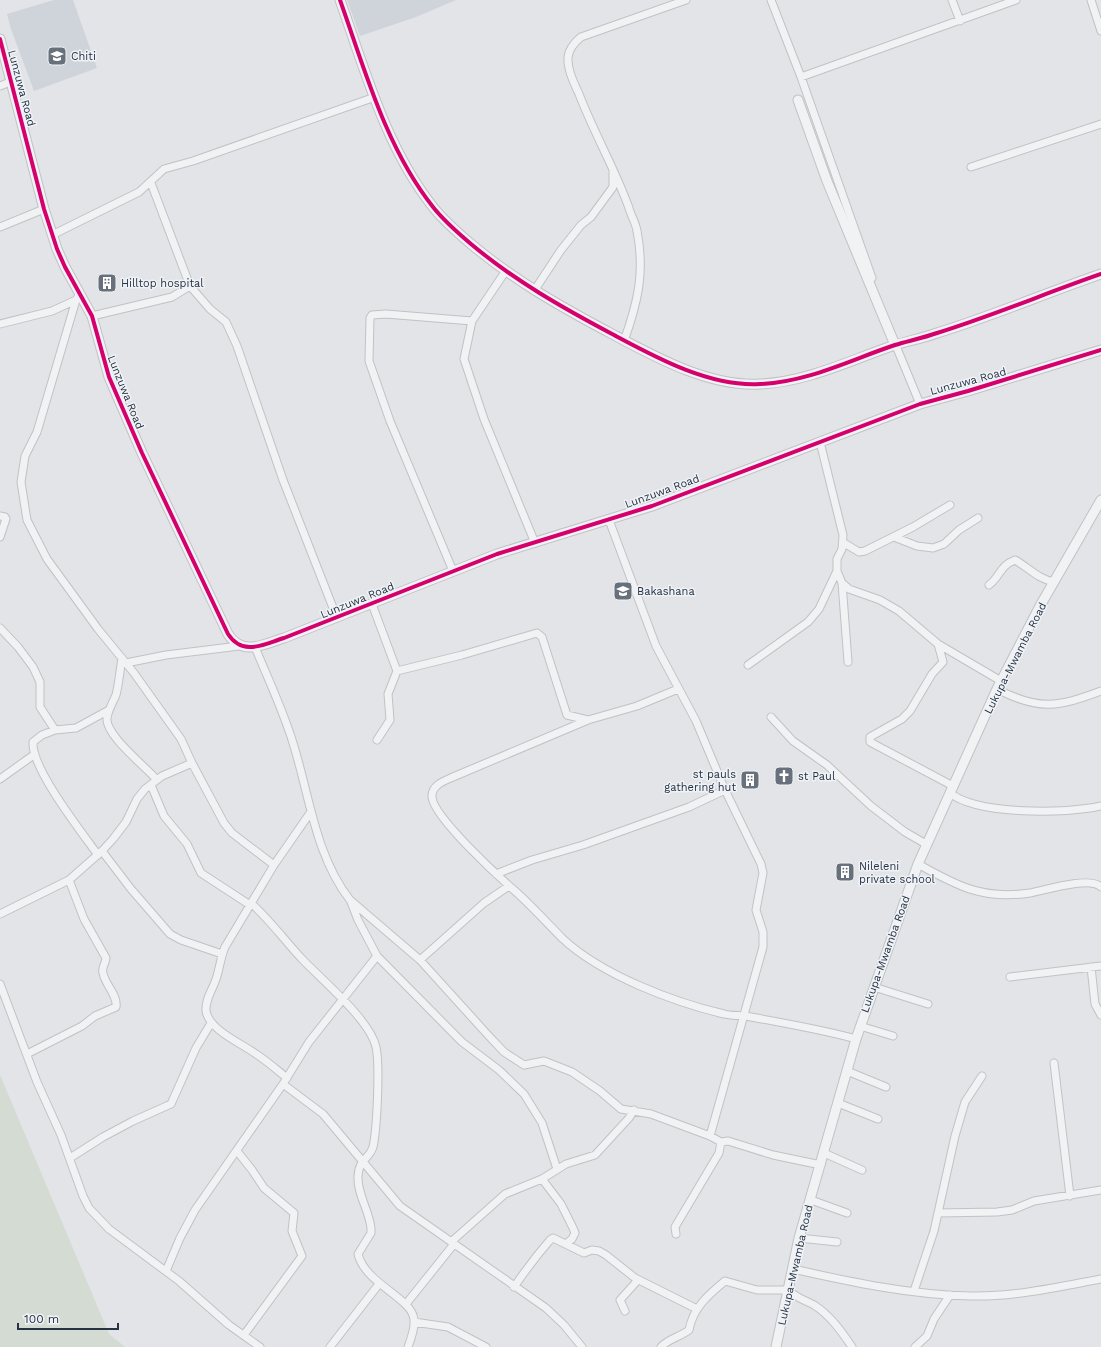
<svg xmlns="http://www.w3.org/2000/svg" width="1101" height="1347" viewBox="0 0 1101 1347" font-family="'Work Sans',sans-serif">
	<style>
		.built { fill: #cfd4db }
		.green { fill: #d3dbd2 }
		.lines { fill: none; stroke-linecap: round; stroke-linejoin: round }
		.minor-casing { stroke: #c0c2c5; stroke-width: 9 }
		.tertiary-casing { stroke: #c0c2c5; stroke-width: 11 }
		.minor { stroke: #f1f2f4; stroke-width: 7 }
		.tertiary { stroke: #f1f2f4; stroke-width: 9 }
		.cycleway-casing { stroke: #eff3f7; stroke-width: 6 }
		.cycleway { stroke: #d6006c; stroke-width: 4 }
		.labels { text-anchor: middle; stroke-width: 3; stroke-linejoin: round; paint-order: stroke }
		.poi-label { font-size: 11px; fill: #273242; stroke: #eff3f7; text-anchor: start }
		.street-label { font-size: 11px; fill: #273242; stroke: #eff3f7 }
	</style>
	<rect width="100%" height="100%" fill="#e2e4e7"/>
	<path class="built" d="M54,0H73L97,68L34,91L11,29L7,14Z
		M347,0H456L416,17L360,36Z"/>
	<path class="green" d="M0,1075L109,1334L125,1347H0Z"/>
	<g class="lines">
		<defs>
			<path id="minor" d="M771,0L801,77L872,278
				M952,0L960,21
				M1091,0L1101,31
				M801,77L1016,0
				M0,86L10,82
				M971,167L1101,124
				M151,183L190,286L210,309L226,322L237,346L283,480L337,618
				M0,227L44,209
				M54,234L139,192L164,169L193,161L375,97
				M505,272L472,321L464,359L484,419L535,543
				M534,291L561,250L581,225L591,217L613,187V172
				M76,300L37,432L25,456L21,482L27,520L47,559L98,629L134,673L181,739L192,763L224,823L232,833L274,865
				M92,316L172,297L190,286
				M0,324L52,311L76,300L78,297
				M624,341C638,302 645,272 637,231C636,223 631,216 629,208C615,169 594,133 579,94C574,83 567,69 568,57C569,48 575,42 581,37L686,0
				M894,341L920,404
				M820,442L843,535L842,549L837,559V571L842,583L849,589L880,600L899,611L938,644L943,662L932,674L910,711L902,719L870,737V742L953,786
				M0,516L5,517L6,519L0,537
				M609,520L656,646L696,721L725,790L761,864L763,873L756,910L763,932V947L710,1136
				M894,537L917,546L933,548L944,544L959,530L978,518
				M844,543L859,552L865,551L913,527L950,505
				M453,571L390,421L369,361L370,318L372,315L386,314L472,321
				M842,583L848,662
				M989,585C1001,576 999,566 1015,560C1029,568 1038,579 1054,582
				M372,604L397,671L388,694L390,720L377,740
				M0,628L18,647L33,667L40,682V707L55,730
				M938,644L1001,681
				M255,647C268,679 283,710 293,743C310,797 315,855 350,900L420,960L487,1034L504,1052L524,1065L544,1061L572,1072L600,1091L621,1109L651,1114L710,1136L721,1142L728,1141L773,1155L821,1165
				M122,658C120,670 119,683 116,695C113,702 108,710 107,718C105,735 145,766 157,780
				M126,663L166,655L239,646
				M748,665L808,622L819,609L837,571
				M397,671L462,655L537,633L542,637L567,715L588,720
				M678,689L637,706L588,720L453,777C444,781 432,785 432,796C431,815 499,877 515,891C532,906 547,923 563,939C602,975 673,1002 724,1014C731,1016 739,1015 746,1016C782,1023 820,1029 856,1039
				M997,689C1039,711 1058,707 1101,691
				M771,717L793,741L827,765L871,806L905,832L926,844
				M0,779L35,754
				M151,785L164,816L187,844L201,873L250,905
				M950,793C977,815 1067,814 1101,806
				M102,851L131,889L170,934L181,940L222,954
				M98,855C82,833 31,768 33,742L42,735L55,730L76,728L109,710
				M918,864C957,886 983,900 1030,893C1046,890 1089,876 1101,887
				M496,874L532,860L583,845L689,807L725,790
				M351,902L358,920L377,956L462,1042L499,1070L524,1094L542,1123L557,1169
				M251,903C270,920 285,941 302,959C322,980 370,1020 376,1047C380,1065 377,1129 373,1147C369,1160 359,1158 358,1176C357,1194 369,1210 371,1228V1233L358,1254C365,1284 413,1298 414,1320C415,1328 411,1339 408,1347
				M0,914L69,880L102,851L113,839L126,822L137,799L145,789L162,776L192,763
				M420,960L484,903L509,886
				M1091,967L1095,1004L1101,1015
				M1010,977L1101,966
				M0,984L37,1082L61,1135L83,1196L89,1208L109,1229L179,1281L229,1325L260,1347
				M874,987L928,1004
				M860,1026L893,1036
				M27,1054L82,1026L95,1016L116,1007C118,995 105,985 103,973C101,968 106,963 106,958L84,919L69,880
				M1054,1063L1070,1196
				M847,1071L886,1087
				M287,1078C277,1070 267,1061 256,1054C241,1043 209,1030 206,1011C205,998 214,988 217,976C220,966 221,956 225,947L274,865L310,813
				M283,1084L323,1114L400,1206L546,1308L564,1325L582,1347
				M838,1103L878,1119
				M237,1151L252,1170L264,1188L294,1213L292,1231L302,1256L244,1335
				M824,1153L862,1170
				M70,1158L103,1137L133,1121L171,1104L196,1048L211,1023
				M542,1179L561,1204L573,1228L575,1233L572,1239L567,1243
				M811,1200L847,1213
				M938,1213L997,1212L1012,1210L1034,1201L1101,1190
				M676,1234L675,1227L719,1153L721,1142
				M799,1238L837,1242
				M451,1242L505,1194L542,1179L566,1164L595,1155L629,1118L634,1110
				M793,1269C851,1282 911,1295 971,1296C1014,1297 1058,1287 1101,1279
				M166,1271L180,1238L195,1210L283,1084L309,1042L377,956
				M514,1287C525,1271 537,1255 550,1240L553,1238L584,1253L592,1250L599,1251L606,1255L635,1278L697,1309
				M914,1291L934,1231L955,1136L965,1102L982,1076
				M406,1304L454,1244
				M625,1311L620,1300L638,1280
				M414,1322L448,1327L486,1347
				M330,1347L379,1284
				M661,1347C668,1339 680,1337 689,1330C693,1308 708,1295 725,1281L757,1290H788C796,1298 805,1300 814,1305C830,1315 842,1332 852,1347
				M915,1347L927,1336L934,1319L950,1295"/>
			<path id="tertiary" d="M340,0C365,70 386,148 433,207C444,221 458,233 471,244C515,281 563,308 614,335C657,358 710,387 760,384C808,382 850,360 895,345C908,341 923,338 937,333C992,316 1046,293 1101,274
				M0,39L44,209L57,249L65,267L92,316L109,377L142,453L228,634C243,657 264,644 284,638L497,554L652,506L920,404L968,391L1101,350
				M798,100L827,181L895,345
				M776,1347L799,1238L856,1039L918,864L997,689L1040,606L1101,500"/>
		</defs>
		<use href="#minor" class="minor-casing"/>
		<use href="#tertiary" class="tertiary-casing"/>
		<use href="#minor" class="minor"/>
		<use href="#tertiary" class="tertiary"/>
		<defs>
			<path id="cycleway" d="M340,0C365,70 386,148 433,207C444,221 458,233 471,244C515,281 563,308 614,335C657,358 710,387 760,384C808,382 850,360 895,345C908,341 923,338 937,333C992,316 1046,293 1101,274
				M0,39L44,209L57,249L65,267L92,316L109,377L142,453L228,634C243,657 264,644 284,638L497,554L652,506L920,404L968,391L1101,350"/>
		</defs>
		<use href="#cycleway" class="cycleway-casing"/>
		<use href="#cycleway" class="cycleway"/>
	</g>
	<defs>
		<symbol id="school-square" viewBox="-11 -11 22 22"><rect x="-9" y="-9" width="18" height="18" rx="4" fill="#68707c" stroke="#eff3f7"/><path d="M0-5L7-2L0 1L-7-2ZM-4 1L0 2.5L4 1V4Q0 6-4 4Z" fill="#fff"/></symbol>
		<symbol id="building-square" viewBox="-11 -11 22 22"><rect x="-9" y="-9" width="18" height="18" rx="4" fill="#68707c" stroke="#eff3f7"/><path d="M-4-6H4V6H1V3H-1V6H-4ZM-2.5-4.3h1.7v1.8h-1.7ZM.8-4.3h1.7v1.8H.8ZM-2.5-1h1.7V.8h-1.7ZM.8-1h1.7V.8H.8Z" fill="#fff"/></symbol>
		<symbol id="church-square" viewBox="-11 -11 22 22"><rect x="-9" y="-9" width="18" height="18" rx="4" fill="#68707c" stroke="#eff3f7"/><path d="M-1.2-6h2.4v3.5h3.3v2.4h-3.3V6h-2.4V-.1h-3.3v-2.4h3.3Z" fill="#fff"/></symbol>
	</defs>
	<g fill-rule="evenodd">
		<use href="#school-square" x="46" y="45" width="22" height="22"/>
		<use href="#building-square" x="96" y="272" width="22" height="22"/>
		<use href="#school-square" x="612" y="580" width="22" height="22"/>
		<use href="#church-square" x="773" y="765" width="22" height="22"/>
		<use href="#building-square" x="739" y="769" width="22" height="22"/>
		<use href="#building-square" x="834" y="861" width="22" height="22"/>
	</g>
	<g class="labels">
		<g class="poi-label">
			<text x="71" y="60">Chiti</text>
			<text x="121" y="287">Hilltop hospital</text>
			<text x="637" y="595">Bakashana</text>
			<text x="736" y="778" text-anchor="end">st pauls<tspan x="736" dy="13">gathering hut</tspan></text>
			<text x="798" y="780">st Paul</text>
			<text x="859" y="870">Nileleni<tspan x="859" dy="13">private school</tspan></text>
		</g>
		<g class="street-label">
			<text transform="translate(22 88) rotate(75)" y="4">Lunzuwa Road</text>
			<text transform="translate(968 381) rotate(-15)" y="4">Lunzuwa Road</text>
			<text transform="translate(126 392) rotate(68)" y="4">Lunzuwa Road</text>
			<text transform="translate(662 491) rotate(-20)" y="4">Lunzuwa Road</text>
			<text transform="translate(357 600) rotate(-22)" y="4">Lunzuwa Road</text>
			<text transform="translate(1015 658) rotate(-63)" y="4">Lukupa-Mwamba Road</text>
			<text transform="translate(885 954) rotate(-70)" y="4">Lukupa-Mwamba Road</text>
			<text transform="translate(795 1265) rotate(-77)" y="4">Lukupa-Mwamba Road</text>
		</g>
	</g>
	<path d="M18 1323v6h100v-6" fill="none" stroke="#273242" stroke-width="2"/>
	<text x="24" y="1323" font-size="12" fill="#273242" stroke="#eff3f7" stroke-width="3" paint-order="stroke">100 m</text>
</svg>
